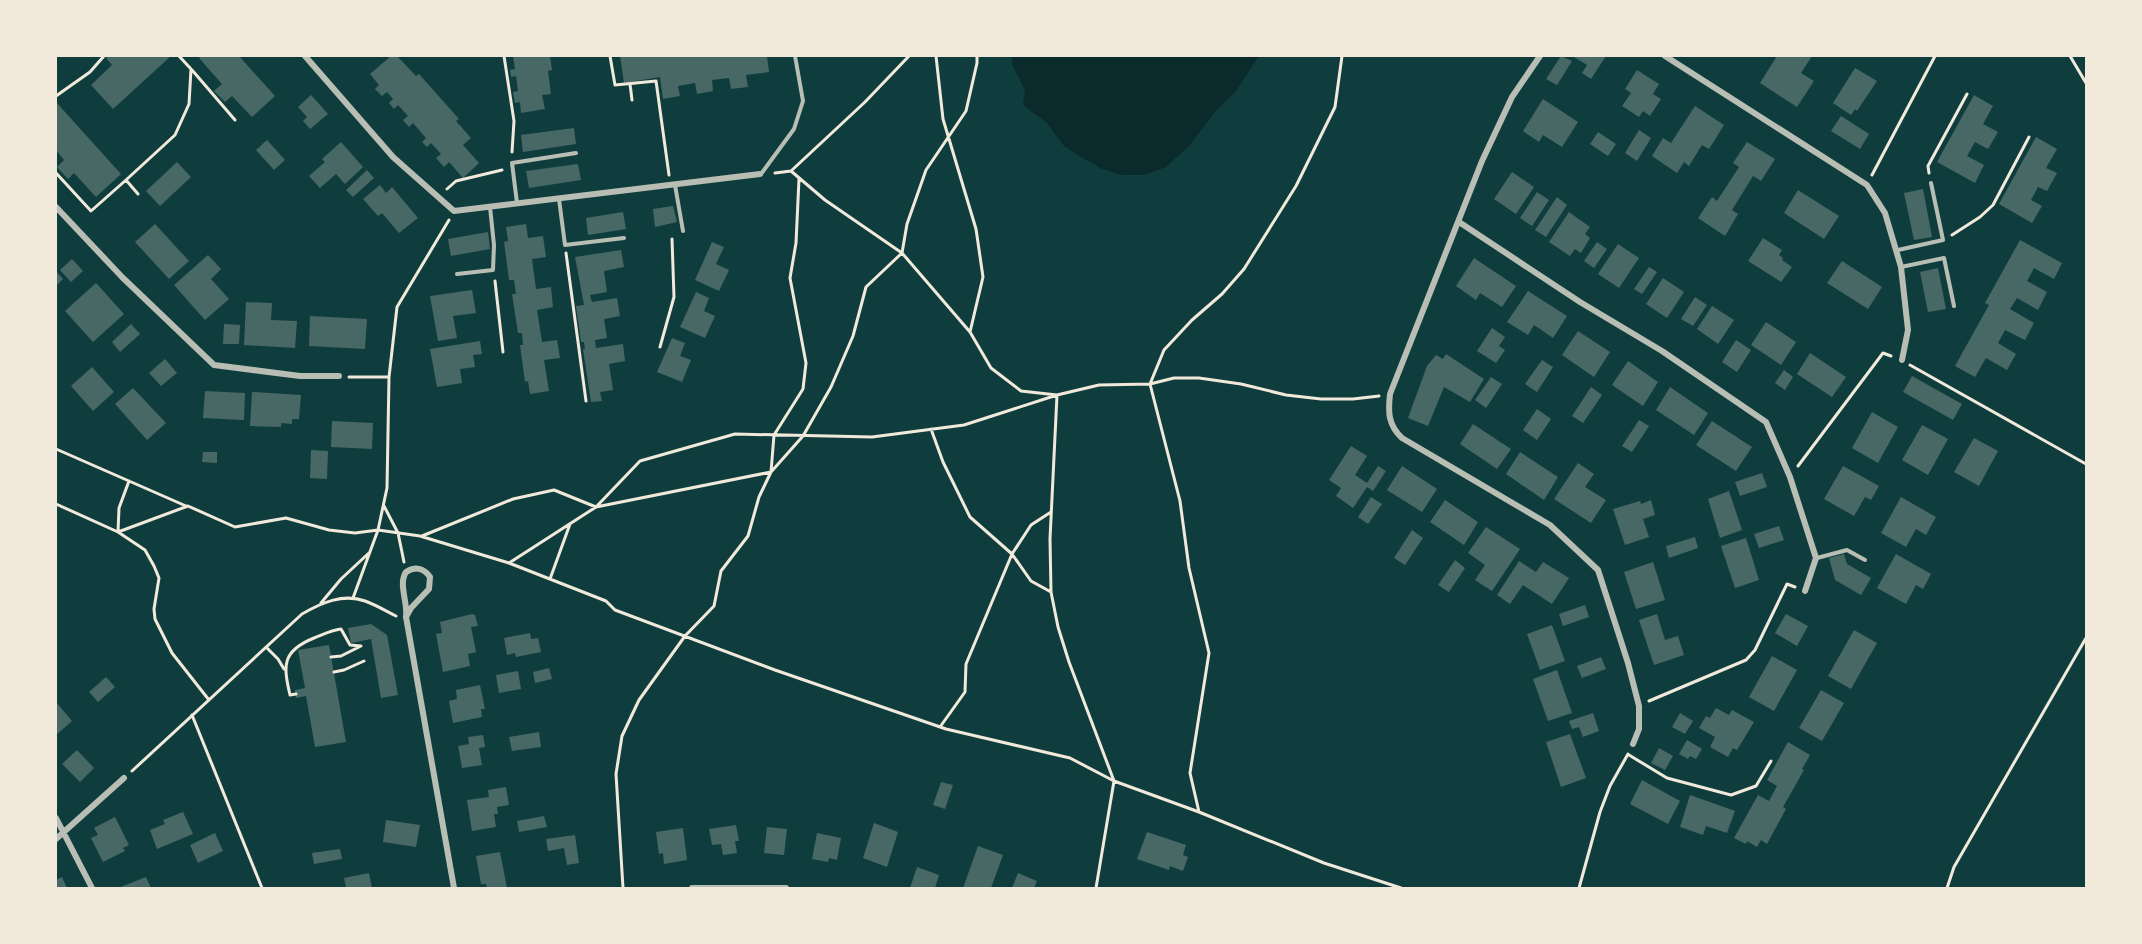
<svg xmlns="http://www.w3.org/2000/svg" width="2142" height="944" viewBox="0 0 2142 944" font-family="'Roboto Condensed',sans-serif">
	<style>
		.water { fill: #0a2a2b }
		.building { fill: #486865 }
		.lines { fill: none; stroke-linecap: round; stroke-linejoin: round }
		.path { stroke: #f1e9da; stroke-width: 3 }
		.service { stroke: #b8beb3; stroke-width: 4 }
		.minor { stroke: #b8beb3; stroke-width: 6 }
	</style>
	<rect width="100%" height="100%" fill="#0f3d3e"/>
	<path class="water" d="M1012,56H1259L1236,91L1213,114L1191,144L1166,167L1144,175H1122L1102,169L1083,158L1064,146L1047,123L1023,105L1025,90L1012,64Z"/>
	<path class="building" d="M109,56H171L113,109L91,85L112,65L106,58Z
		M202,56H239L275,96L252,117L232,96L225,102L214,91L222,84L199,58Z
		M391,56H397L416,76L419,74L459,119L456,121L471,138L463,145L479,163L463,178L449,162L444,167L436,158L441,154L431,143L427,147L422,142L426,138L413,123L409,127L403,120L408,116L398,105L394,109L389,103L393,99L387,92L382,96L375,89L379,85L370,74Z
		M513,56H550L552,70L548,71L551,94L542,95L545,109L521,113L520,102L515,103L513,92L518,91L516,76L511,77L510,70L515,69Z
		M620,56H767L769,72L746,75L748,87L731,89L729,78L712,80L713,91L697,94L695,83L678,86L680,96L663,99L660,77L624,83Z
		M1561,56L1572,61L1557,85L1546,79Z
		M1575,56H1606L1591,79L1582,73L1587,65L1574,57Z
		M1777,56H1812L1801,73L1814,81L1797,107L1760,83Z
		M1855,68L1877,81L1857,111L1855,109L1851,115L1833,103Z
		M1637,70L1659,84L1653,94L1661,99L1650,116L1643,111L1639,117L1622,106L1631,93L1625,89Z
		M311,95L328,114L310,129L303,121L307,117L298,107Z
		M1974,95L1993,106L1983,124L1998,132L1988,149L1975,142L1967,156L1984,165L1975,183L1937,162Z
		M1543,99L1578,122L1562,147L1543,135L1539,142L1523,131Z
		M56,102L121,174L96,197L74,173L68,179L57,167L64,160L56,150Z
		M1695,106L1724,125L1709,149L1702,145L1689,166L1684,162L1677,173L1652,156L1663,138L1671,143Z
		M1841,116L1869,134L1860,149L1831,131Z
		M574,128L576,144L523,152L521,135Z
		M1639,130L1651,138L1637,161L1625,153Z
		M1598,132L1616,144L1608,156L1590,144Z
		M2036,137L2057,149L2046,168L2057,173L2047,191L2038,187L2031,200L2042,206L2032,223L1999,204Z
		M267,140L285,160L274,170L256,150Z
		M341,142L363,167L345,184L336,174L320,188L309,176L325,162L322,159Z
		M1747,142L1775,159L1761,181L1753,176L1732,210L1738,214L1725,236L1698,218L1712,197L1717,201L1739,167L1733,163Z
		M177,162L191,177L160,206L146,191Z
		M578,164L581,180L529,188L526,171Z
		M367,170L374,178L353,197L346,190Z
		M1512,172L1534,187L1516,214L1494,199Z
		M380,185L386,193L392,187L418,218L399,233L382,213L378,216L363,199Z
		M1923,189L1932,237L1914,240L1904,193Z
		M1798,190L1839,216L1824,239L1784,213Z
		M1537,192L1549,200L1532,226L1520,218Z
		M1557,197L1567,205L1546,237L1535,230Z
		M673,206L677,222L655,227L653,209Z
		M623,212L626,229L588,235L586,218Z
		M1569,212L1590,227L1585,234L1590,238L1581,253L1575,249L1570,256L1549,242Z
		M155,224L189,261L169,279L135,242Z
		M526,224L528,238L543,236L546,257L532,259L536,289L551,287L553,307L537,310L542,342L557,340L560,358L544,360L549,391L530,394L528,381L525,382L520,345H523L522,333H518L512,294H516L514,280H509L504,242L508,241L506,227Z
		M488,232L490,249L451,256L448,239Z
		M1763,238L1782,250L1779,255L1783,258L1782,260L1792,267L1781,282L1748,261Z
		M2020,240L2062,263L2054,279L2034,268L2027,281L2047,292L2038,310L2017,298L2010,309L2034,323L2025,340L2005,330L1998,343L2016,354L2007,370L1986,358L1975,377L1955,366L1989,305L1985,303Z
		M712,242L724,247L716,264L729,270L719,291L695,280Z
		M1597,242L1607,249L1594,268L1584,261Z
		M1618,244L1639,258L1619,288L1598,274Z
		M621,250L624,267L604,271L607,292L590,295L592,302L617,298L620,316L604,319L607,338L595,340L596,348L623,344L625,361L609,364L613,390L600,392L602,401L591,402L583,349H585L584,342H581L576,306L584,305L575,257Z
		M208,255L221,269L211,279L229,299L205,320L174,285Z
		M1474,258L1516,286L1502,307L1480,293L1476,300L1456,286Z
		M72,259L83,271L71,282L60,270Z
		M1842,261L1882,287L1868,309L1827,283Z
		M1649,267L1657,272L1642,294L1634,289Z
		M1938,268L1946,309L1928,312L1920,272Z
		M56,271L63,279L56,286Z
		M1663,278L1684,292L1667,318L1646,304Z
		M96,283L124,314L93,342L65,311Z
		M472,290L476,313L453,316L457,338L438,341L430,296Z
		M1528,291L1567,316L1553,338L1534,325L1528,335L1507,322Z
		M696,292L709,298L704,311L715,316L705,338L680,327Z
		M1695,297L1707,305L1693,326L1681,319Z
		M246,302L272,303L271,320L297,321L295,348L244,345Z
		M1712,306L1734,320L1718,344L1697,329Z
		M310,316L367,319L365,349L309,346Z
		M1766,322L1796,342L1781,365L1751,345Z
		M131,324L140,334L120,352L112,342Z
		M224,324L240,325L239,344H223Z
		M1492,328L1505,337L1499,346L1505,350L1496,363L1477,351Z
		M1578,331L1610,352L1594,377L1562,355Z
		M672,338L685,343L680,356L691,360L682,382L657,372Z
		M1736,340L1751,350L1737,372L1722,362Z
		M480,341L482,354L473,355L475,367L460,369L462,383L437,387L430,349Z
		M1810,353L1846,377L1832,397L1797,374Z
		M1446,354L1484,379L1470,402L1444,387L1428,426L1408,418L1427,366L1436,355L1443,359Z
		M165,359L177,373L161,386L149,373Z
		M1542,360L1553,367L1537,392L1525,384Z
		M1628,361L1658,382L1643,406L1612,385Z
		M92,367L114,392L93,411L71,386Z
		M1784,370L1793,377L1785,390L1775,383Z
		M1912,376L1962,404L1953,420L1903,392Z
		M1491,377L1502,384L1486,408L1475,400Z
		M1591,387L1602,395L1583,423L1572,416Z
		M1670,387L1708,413L1694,435L1656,410Z
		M133,388L166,423L147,440L115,404Z
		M205,391L245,393L244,420L203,418Z
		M252,392L301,395L299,419H292V424L281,423V427L250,426Z
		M1537,409L1551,419L1537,440L1523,430Z
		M1872,412L1898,427L1878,463L1852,448Z
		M1639,420L1649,426L1632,452L1622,446Z
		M332,421L373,423L372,449L331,447Z
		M1712,421L1752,447L1736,471L1696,445Z
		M1473,424L1511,449L1497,469L1460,444Z
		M1922,425L1948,439L1928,475L1902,460Z
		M1974,438L1998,451L1979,486L1954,472Z
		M1351,446L1367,456L1355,475L1367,483L1378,466L1386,471L1373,491L1367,487L1353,508L1336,496L1341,488L1329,480Z
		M311,450L328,451L327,479L310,478Z
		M203,452H217V463L202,462Z
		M1520,452L1558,477L1544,500L1506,474Z
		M1578,463L1594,474L1585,487L1606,500L1591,523L1554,499Z
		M1402,466L1437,489L1422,512L1387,490Z
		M1843,466L1879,486L1871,500L1865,497L1854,516L1824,499Z
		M1762,473L1767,487L1740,496L1735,482Z
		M1729,491L1742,530L1720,538L1708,499Z
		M1371,497L1382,504L1368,524L1358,517Z
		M1901,497L1936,517L1926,535L1916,529L1906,547L1881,533Z
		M1445,500L1478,522L1464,545L1430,522Z
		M1651,500L1655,515L1643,519L1649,537L1625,545L1613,509L1640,501L1641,504Z
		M1779,526L1784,540L1759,548L1754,534Z
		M1486,527L1520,549L1492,591L1475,580L1485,565L1468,553Z
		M1412,530L1423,538L1405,565L1394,558Z
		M1695,537L1698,548L1669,558L1666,546Z
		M1746,538L1759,580L1735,588L1721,546Z
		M1844,554L1847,564L1871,578L1861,595L1835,580L1829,558Z
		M1896,554L1931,574L1923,589L1916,585L1906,604L1877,588Z
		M1455,560L1465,568L1449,592L1438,585Z
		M1519,561L1536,572L1543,562L1569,578L1552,604L1523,585L1510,604L1497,595Z
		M1653,562L1665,600L1636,609L1624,572Z
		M1585,605L1589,617L1563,626L1559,614Z
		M472,614L475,615L478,626L471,627L476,652L468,654L470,666L443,672L436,634L442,633L440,622Z
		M1657,614L1665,640L1678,636L1684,655L1654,665L1639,620Z
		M1786,614L1808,626L1797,646L1775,633Z
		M371,624L387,635L398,695L381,698L371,639L351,643L348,628Z
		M1552,625L1565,661L1540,670L1527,634Z
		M1854,630L1877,643L1851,689L1828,676Z
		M530,633L531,639L538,638L541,652L516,657L515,653L507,655L504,638Z
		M329,645L346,742L315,747L306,696L296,698L295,690L305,688L298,650Z
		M1772,656L1797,670L1774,711L1749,697Z
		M1601,657L1606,669L1582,678L1577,666Z
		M549,668L552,679L535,683L533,672Z
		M1557,670L1572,713L1548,721L1533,679Z
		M518,671L521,689L499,693L496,675Z
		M106,677L115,687L98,702L89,692Z
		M480,685L485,709H481L482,717L453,723L449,701L457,699L456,690Z
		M1821,690L1844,703L1822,741L1799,728Z
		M56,702L72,721L56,735Z
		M1716,708L1729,715L1732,710L1754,722L1737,750L1733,748L1728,757L1710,747L1715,737L1699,728L1706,716L1710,718Z
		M1593,713L1599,731L1583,737L1579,727L1572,729L1569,721Z
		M1680,713L1693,721L1685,734L1672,727Z
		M539,732L541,747L512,751L509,737Z
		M1570,734L1586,778L1561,787L1546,742Z
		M483,735L485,747L479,748L482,765L462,768L458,746L469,744L468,737Z
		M1687,740L1702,749L1696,759L1690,756L1688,759L1679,754Z
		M1788,742L1810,755L1802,769L1804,770L1783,807L1786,809L1767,844L1761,840L1757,847L1747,841L1746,844L1734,838L1758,795L1769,801L1777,786L1767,780Z
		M1659,748L1673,756L1665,770L1651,763Z
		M77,750L94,768L80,782L62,764Z
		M1642,780L1680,801L1668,824L1630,804Z
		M941,782L953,785L945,809L933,805Z
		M506,787L509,805L497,807L498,814H494L496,827L472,831L467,800L489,797L488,790Z
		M1690,795L1735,811L1727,833L1706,826L1703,835L1680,827Z
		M183,812L193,834L157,849L150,830L165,824L163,820Z
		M544,816L547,827L519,832L517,821Z
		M115,817L129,845L123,848L125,851L103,862L91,838L98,835L94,828Z
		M386,820L420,825L416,847L383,842Z
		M874,823L898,832L887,867L863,858Z
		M736,825L739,841H735L737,853L723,855L721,844L712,845L709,829Z
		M767,827L787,829L784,855L764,853Z
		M683,828L687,860L664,864L663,853L659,854L656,832Z
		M1147,832L1186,845L1183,855L1188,857L1183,871L1170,866L1169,870L1137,859Z
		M215,833L223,851L198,863L190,845Z
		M817,833L841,838L837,860L829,858L828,862L812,859Z
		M575,835L579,863L567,865L564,848L548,851L546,839Z
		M978,846L1003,855L991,888H963Z
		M340,849L342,859L314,864L312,853Z
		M500,852L507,888H487L486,884H481L476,856Z
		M917,867L939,875L935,888H910Z
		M369,873L372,888H346L344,878Z
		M1018,873L1037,881L1034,888H1012Z
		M62,877L67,888H56V880Z
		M146,877L151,888H118Z"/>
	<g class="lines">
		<path class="path" d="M504,56L514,121L512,152
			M610,56L615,85L656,81L669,175
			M936,56L943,119L976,229L983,277L970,332
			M2070,56L2086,83
			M192,70L235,120
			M630,84L632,100
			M56,96L90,72L104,56
			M791,171L825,200L902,253L970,332L991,368L1021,391L1057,395L1050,539L1051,592L1058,627L1069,662L1114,781L1096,888
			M56,173L91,211L126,180
			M775,173L791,171L865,102L909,56
			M1929,173L1928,166L1967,94
			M1872,175L1935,56
			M447,189L456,181L502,170
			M138,194L126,180L175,135L189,104L191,69L179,56
			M1952,235L1980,217L1993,205L2029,137
			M566,253L586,401
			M495,281L503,352
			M660,347L674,297L672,239
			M1910,365L2086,464
			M349,377H389L397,307L449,220
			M931,429L943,462L970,517L1012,554L1031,581L1051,592
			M56,449L186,506
			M1798,466L1883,353L1891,356
			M129,481L119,508L118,532L145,550L154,566L159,578L154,609L155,619L172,653L209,700
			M56,504L118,532L188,506L235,527L286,518L329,530L355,533L378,530L420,536L509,563L606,601L615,610L775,670L946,729L1070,758L1114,781L1199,812L1324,863L1401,888
			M384,506L398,533L404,562
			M422,536L513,499L554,490L596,507L771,472L774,435L803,389L806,363L790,278L796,243L799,179
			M509,563L596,507L640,461L735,434L872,437L964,425L1057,395L1099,385L1150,384L1174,378H1199L1241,384L1286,395L1321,399H1353L1379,396
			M550,579L570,524
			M353,598L378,530L387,488L389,377
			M321,603L341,579L370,552
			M267,648L278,659L284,669
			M334,672L344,670L364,661
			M296,694L290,695C283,665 282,651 314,638C322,635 331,630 341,629L350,645L361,646L341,656L331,657
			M1649,701L1746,660L1755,650L1787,584L1795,587
			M192,715L262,888
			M940,727L965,692L966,664L1012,554L1031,525L1051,512
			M1629,755L1667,778L1731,795L1756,786L1771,761
			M132,771L302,614C321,603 343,593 365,601C376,605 386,611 396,616
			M1199,812L1190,773L1209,653L1189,568L1180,501L1150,384L1164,350L1192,320L1222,294L1244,269L1296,186L1335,107L1342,56
			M623,888L616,774L622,736L639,700L685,636L714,606L721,571L748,536L759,497L771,472L803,436L831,387L853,336L866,287L902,253L907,224L926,170L966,111L977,63V56
			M1579,888L1600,812L1610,786L1628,754
			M1947,888L1954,867L2086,638"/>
		<path class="service" d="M761,174L794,129L803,101L795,56
			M675,185L683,231
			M559,199L565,245L624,238
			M517,203L512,163L576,153
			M1898,250L1943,240L1931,183
			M1901,267L1944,258L1954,306
			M457,274L493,270L494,245L490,207
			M1817,558L1847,550L1865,560"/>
		<path class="minor" d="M305,56L393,157L454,211L760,174
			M1540,56L1512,97L1482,161L1390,394C1388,412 1388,425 1402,438L1550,525L1598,570L1628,663L1639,706V729L1633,744
			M1665,56L1867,185L1885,213L1901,267L1908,330L1902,360
			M56,207L122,277L214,365L300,376H339
			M1459,222L1580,302L1662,351L1766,422L1790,477L1816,558L1805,591
			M406,617L411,608L429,589L430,577C424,568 415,566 406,572C398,584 408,602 406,617L454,888
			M56,818L92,888
			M56,839L124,778
			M692,888H786"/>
	</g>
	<rect width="2142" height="944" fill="none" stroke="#f1e9da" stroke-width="114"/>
</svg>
